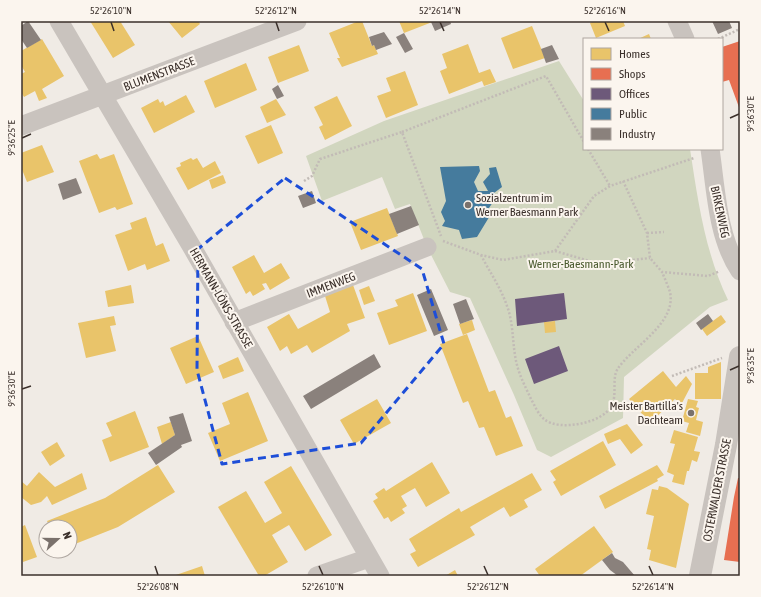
<svg xmlns="http://www.w3.org/2000/svg" width="761" height="597" viewBox="0 0 761 597" font-family="'Asap Condensed',sans-serif">
	<style>
		.green { fill: #d1d6bf }
		.homes { fill: #e9c46a }
		.shops { fill: #e76f51 }
		.offices { fill: #6d597a }
		.public { fill: #457b9d }
		.industry { fill: #8a817c }
		.lines { fill: none; stroke-linecap: round; stroke-linejoin: round }
		.path { stroke: #c2bbb6; stroke-width: 2.5; stroke-dasharray: 2 2; stroke-linecap: butt }
		.minor { stroke: #c9c3be; stroke-width: 19 }
		.tertiary { stroke: #c9c3be; stroke-width: 22 }
		.marked { fill: none; stroke: #1d4ed8; stroke-width: 3; stroke-dasharray: 8 5; stroke-linejoin: round }
		.ticks { fill: none; stroke: #3b302b; stroke-width: 1.5 }
		.poi-dot { fill: #7a716c; stroke: #fbf5ee; stroke-width: 1.5 }
		.labels { text-anchor: middle; stroke-width: 4; stroke-linejoin: round; paint-order: stroke }
		.street-label { font-size: 12px; fill: #3b302b; stroke: #fbf5ee }
		.poi-label { font-size: 12px; fill: #3b302b; stroke: #fbf5ee; text-anchor: start }
		.park-label { font-size: 12px; fill: #4a5a2e; stroke: #fbf5ee }
		.neatline { fill: none; stroke: #3b302b; stroke-width: 1.5 }
		.ticks-label { font-size: 10px; text-anchor: middle; fill: #3b302b }
	</style>
	<rect width="100%" height="100%" fill="#f0ebe5"/>
	<path class="green" d="M559,61L584,101V149H690C698,201 705,252 728,300L710,307L624,377L623,418L551,457L537,450L514,395L470,298L450,292L427,247L410,204L395,209L382,177L322,201L306,156L384,121Z"/>
	<path class="homes" d="M90,21H120L135,45L113,58Z
		M168,21H198L200,24L182,38Z
		M359,21H362L372,46L374,45L378,54L342,67L337,58H340L329,33Z
		M399,21H435L404,33Z
		M594,21H623L625,26L596,38L590,23Z
		M532,26L545,58L513,69L501,38Z
		M649,34L651,39H638Z
		M42,39L64,76L42,89L47,98L39,101L35,91L24,97L21,92V74L25,72L21,65V51Z
		M468,44L479,73L490,69L496,82L484,86L482,81L449,94L440,71L447,68L442,54Z
		M299,45L309,71L278,83L268,57Z
		M246,63L257,90L215,108L204,81Z
		M405,71L418,105L386,118L377,96L391,91L386,78Z
		M186,95L195,112L154,133L141,108L158,99L160,103L163,101L165,106Z
		M337,96L352,126L325,140L319,127L323,125L314,107Z
		M276,99L286,115L267,123L260,107Z
		M271,125L283,153L258,164L245,136Z
		M42,145L54,172L27,182L21,167V153Z
		M97,154L100,159L114,154L133,204L117,210L115,207L99,213L79,161Z
		M191,158L193,160L197,158L203,168L215,161L221,173L188,190L176,168L181,166L180,163Z
		M223,175L226,183L212,189L209,180Z
		M387,208L398,236L361,250L350,222Z
		M146,217L156,246L163,243L170,261L147,270L145,264L128,271L115,235L132,229L130,223Z
		M254,255L264,273L281,263L290,278L270,290L266,283L262,284L265,289L253,296L250,291L246,294L232,267Z
		M131,285L134,303L108,307L105,291Z
		M353,285L365,318L347,324L350,331L312,353L307,345L291,354L287,346L280,351L267,327L289,314L298,329L330,312L325,296Z
		M369,286L375,301L364,305L359,290Z
		M413,293L427,331L389,345L377,313L398,306L395,300Z
		M721,315L726,322L707,336L702,329Z
		M114,316L116,325L110,326L116,351L86,358L78,323Z
		M472,320L475,330L463,335L459,324Z
		M555,321L556,332L545,333L544,322Z
		M467,334L489,392L495,390L506,418L511,416L523,446L496,456L484,427L479,428L468,401L463,403L440,344Z
		M198,336L214,372L186,384L170,348Z
		M238,357L244,371L223,379L218,366Z
		M721,362V399H695V373H708V367Z
		M663,371L676,387L686,376L692,384L681,405L675,399L650,423L629,399Z
		M248,392L268,441L220,461L208,433L230,424L222,403Z
		M377,399L391,423L354,444L340,420Z
		M688,399L698,401L696,407L699,408L696,420L703,422L700,436L686,432L689,423L682,421Z
		M135,411L149,447L110,462L102,440L112,436L106,423Z
		M171,422L175,435L162,444L157,427Z
		M627,424L643,445L631,454L620,439L608,444L604,434Z
		M674,430L698,437L694,451L700,452L697,462L692,460L689,471H687L684,485L672,482L674,475L667,472L675,444L670,443Z
		M603,441L616,465L561,496L553,482L556,480L550,471Z
		M57,442L65,456L50,466L41,452Z
		M432,462L450,493L426,507L415,488L401,496L407,506L402,509L405,513L391,522L388,517L384,519L373,501L378,498L375,494L384,488L386,491Z
		M158,465L175,492L118,527L70,546V527H50L47,521L105,498Z
		M657,465L664,475L657,479L658,481L605,509L599,496Z
		M291,466L332,535L305,551L289,525L272,535L288,562L264,576H259L218,507L246,491L265,523L282,513L264,482Z
		M39,472L55,487L82,473L87,489L52,505L47,496L41,502L31,505L21,497V481L27,486Z
		M532,473L542,490L524,500L528,507L510,517L504,507L470,527L475,535L418,567L410,554L416,551L409,539L459,508L461,512Z
		M659,486L667,488L689,504L676,568L649,560L651,550L647,549L654,516L646,514L652,489L658,490Z
		M25,525L37,557L23,562L21,556V527Z
		M594,526L613,552L580,576H540L535,569Z
		M202,566L205,576H173Z
		M455,570L458,576H445Z"/>
	<path class="shops" d="M740,41V110L729,80L722,82V47Z
		M738,478H740V562L724,560L734,497Z"/>
	<path class="offices" d="M564,293L567,319L517,326L515,299Z
		M559,346L568,371L534,384L525,359Z"/>
	<path class="public" d="M479,166L480,171L474,182L478,191H488L483,182L490,174L489,168L496,167L502,187L494,193L495,199L489,208L491,214L477,237L462,239L459,230L442,226L445,221L441,212L446,201L440,167Z"/>
	<path class="industry" d="M28,21L41,40L27,48L21,39V26Z
		M435,21H450L451,24L435,31L431,22Z
		M712,21H729L732,28L718,34Z
		M384,32L392,44L376,50L374,45L372,46L369,37Z
		M404,33L413,49L405,53L396,37Z
		M552,45L559,59L546,63L541,49Z
		M278,85L284,96L277,99L272,89Z
		M76,178L82,193L63,200L58,184Z
		M312,191L316,203L303,208L298,196Z
		M411,206L419,225L397,234L389,214Z
		M431,289L448,330L434,336L417,295Z
		M466,299L474,319L460,324L453,304Z
		M708,314L713,321L701,330L696,323Z
		M374,354L381,367L311,409L303,396Z
		M183,413L192,441L181,445L182,447L156,465L148,453L175,435L169,417Z
		M612,553L615,558L623,562L635,576H618L610,570L602,560Z"/>
	<g class="lines">
		<path class="path" d="M718,39L740,29
			M402,132L546,76L584,142
			M588,149L610,186
			M304,181L312,176L320,159L402,132L441,236
			M623,181L647,233L650,258L662,272L708,276L720,271
			M647,233L664,232
			M443,241L481,255L503,260L555,251L594,196L610,186L694,158
			M555,251L600,264L650,258
			M481,255C489,271 501,288 507,306C514,324 512,346 517,365C520,377 526,388 531,399C535,406 538,414 544,419C559,432 604,423 612,405C617,395 612,379 617,370C631,347 677,324 670,292C668,286 665,279 662,272
			M672,376L722,358"/>
		<path class="minor" d="M59,21L193,249L380,576
			M677,21L685,39
			M21,126L297,21
			M710,149C716,189 717,237 740,271
			M234,322L427,247
			M317,576L369,558"/>
		<path class="tertiary" d="M700,576L726,445L740,357"/>
	</g>
	<path class="marked" d="M285,178L422,269L444,344L361,443L222,464L197,370L198,249Z"/>
	<path class="ticks" d="M111,22L114,31M276,22L279,31M440,22L444,31M605,22L609,31M730,118L739,114M22,138L31,134M730,370L739,366M22,389L31,386M155,566L158,575M319,566L323,575M484,566L488,575M649,566L653,575"/>
	<g class="poi-dot">
		<circle cx="468" cy="205" r="4"/>
		<circle cx="691" cy="413" r="4"/>
	</g>
	<g class="labels">
		<g class="street-label">
			<text transform="translate(159 74) rotate(-21)" y="4">BLUMENSTRASSE</text>
			<text transform="translate(720 212) rotate(78)" y="4">BIRKENWEG</text>
			<text transform="translate(331 285) rotate(-21)" y="4">IMMENWEG</text>
			<text transform="translate(221 298) rotate(60)" y="4">HERMANN-LÖNS-STRASSE</text>
			<text transform="translate(717 490) rotate(-79)" y="4">OSTERWALDER STRASSE</text>
		</g>
		<g class="poi-label">
			<text x="476" y="202">Sozialzentrum im<tspan x="476" dy="14">Werner Baesmann Park</tspan></text>
			<text x="683" y="410" text-anchor="end">Meister Bartilla's<tspan x="683" dy="14">Dachteam</tspan></text>
		</g>
		<g class="park-label">
			<text x="581" y="268">Werner-Baesmann-Park</text>
		</g>
	</g>
	<rect width="761" height="597" fill="none" stroke="#fbf5ee" stroke-width="44"/>
	<rect x="583" y="38" width="140" height="112" fill="#fbf5ee" stroke="#aea6a0"/>
	<rect x="591" y="48" width="20" height="12" fill="#e9c46a" stroke="#aea6a0"/>
	<text x="619" y="58" font-size="12" fill="#3b302b">Homes</text>
	<rect x="591" y="68" width="20" height="12" fill="#e76f51" stroke="#aea6a0"/>
	<text x="619" y="78" font-size="12" fill="#3b302b">Shops</text>
	<rect x="591" y="88" width="20" height="12" fill="#6d597a" stroke="#aea6a0"/>
	<text x="619" y="98" font-size="12" fill="#3b302b">Offices</text>
	<rect x="591" y="108" width="20" height="12" fill="#457b9d" stroke="#aea6a0"/>
	<text x="619" y="118" font-size="12" fill="#3b302b">Public</text>
	<rect x="591" y="128" width="20" height="12" fill="#8a817c" stroke="#aea6a0"/>
	<text x="619" y="138" font-size="12" fill="#3b302b">Industry</text>
	<g transform="translate(58 539) rotate(69)"><circle r="19" fill="#fbf5ee" stroke="#aea6a0"/>
	<path d="M0-3L7 15L0 10L-7 15Z" fill="#7a716c"/>
	<text y="-6" font-size="11" font-weight="bold" text-anchor="middle" fill="#3b302b">N</text>
	</g>
	<rect x="22" y="22" width="717" height="553" class="neatline"/>
	<g class="ticks-label">
		<text x="111" y="14">52°26'10"N</text>
		<text x="276" y="14">52°26'12"N</text>
		<text x="440" y="14">52°26'14"N</text>
		<text x="605" y="14">52°26'16"N</text>
		<text transform="translate(750 114) rotate(-90)" y="4">9°36'30"E</text>
		<text transform="translate(11 138) rotate(-90)" y="4">9°36'25"E</text>
		<text transform="translate(750 366) rotate(-90)" y="4">9°36'35"E</text>
		<text transform="translate(11 389) rotate(-90)" y="4">9°36'30"E</text>
		<text x="158" y="590">52°26'08"N</text>
		<text x="323" y="590">52°26'10"N</text>
		<text x="488" y="590">52°26'12"N</text>
		<text x="653" y="590">52°26'14"N</text>
	</g>
</svg>
